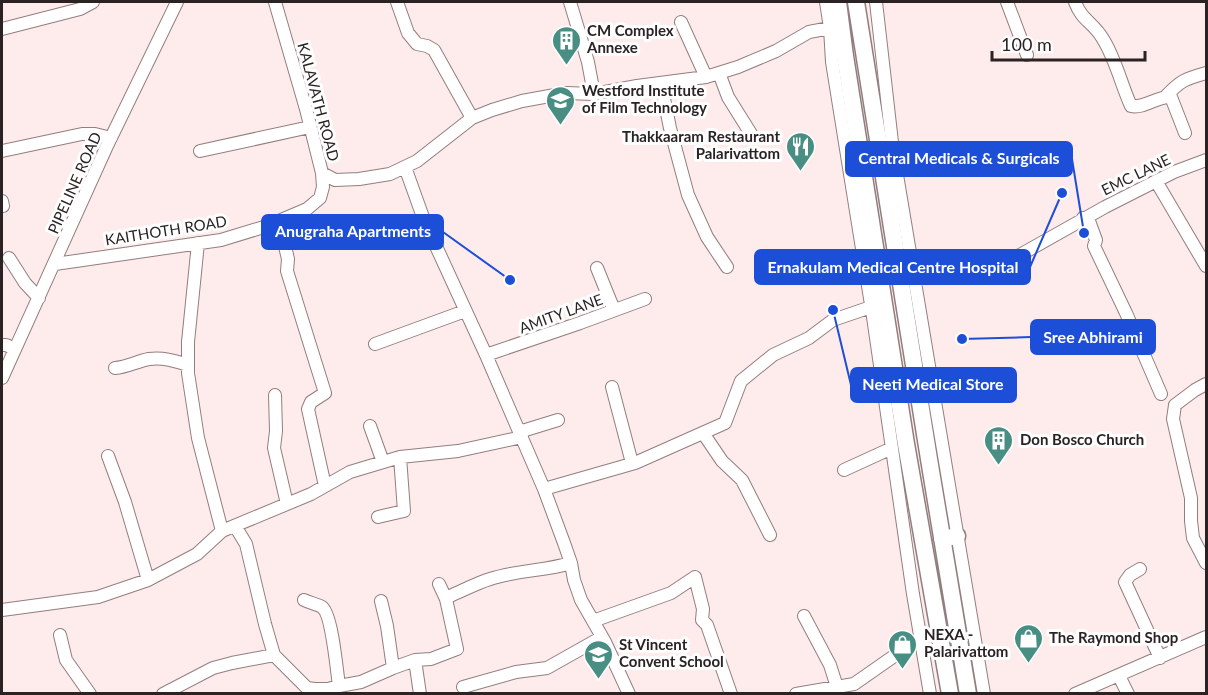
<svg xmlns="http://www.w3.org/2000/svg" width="1208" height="695" viewBox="0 0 1208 695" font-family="Lato,sans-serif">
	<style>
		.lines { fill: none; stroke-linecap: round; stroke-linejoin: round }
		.minor-casing { stroke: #937e7f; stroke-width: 14 }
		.highway-casing { stroke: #937e7f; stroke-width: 19 }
		.minor { stroke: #fff; stroke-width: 12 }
		.highway { stroke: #fff; stroke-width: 16 }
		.labels { text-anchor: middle; stroke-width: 6; stroke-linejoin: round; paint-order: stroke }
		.poi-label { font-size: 15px; font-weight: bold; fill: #2b2323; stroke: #fefefe; text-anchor: start }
		.street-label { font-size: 15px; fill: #2b2323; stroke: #fefefe }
		.leader { fill: none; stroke: #1d4ed8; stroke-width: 2 }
		.callout-dot { fill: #1d4ed8; stroke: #fefefe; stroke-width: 2 }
		.callout { fill: #1d4ed8; stroke: #1d4ed8; stroke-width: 2 }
		.callout-label { font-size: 16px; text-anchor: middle; font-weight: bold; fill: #fff }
	</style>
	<rect width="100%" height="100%" fill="#feebec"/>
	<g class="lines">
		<defs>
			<path id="minor" d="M275,2L306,109L322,173L335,180L359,179L390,174L417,161L472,118L492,110L522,101L566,93L594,94L637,86L706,77L738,67L776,51L809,32L830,28
				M397,2L408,33L417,44L427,46L434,50L472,118
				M570,2L588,62L594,94
				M826,2L830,28L832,62L873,317L913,594L930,694
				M876,2L893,151L984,694
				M1007,2L1027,55
				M1075,2C1082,21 1093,22 1103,39C1116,60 1121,84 1131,106C1144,109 1157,96 1171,97L1185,133
				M681,22L706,77
				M2,29L80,9L93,2
				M719,73L728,97L753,137
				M661,84L670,128L688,195L707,237L727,267
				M1165,97C1181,80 1185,79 1206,73
				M2,151L82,134H95L111,138
				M200,151L310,127
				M405,167L424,220L486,355L544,489L564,543L571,563L574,580L581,600L605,642L629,694
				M1156,181L1206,266
				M2,201L3,206
				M1083,218L1089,221L1096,240L1094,246L1126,313L1161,394
				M279,221L288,259L287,271L325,393L311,402L308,409L325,486
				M198,243L188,342V373L198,438L222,531
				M9,258L25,283L39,298
				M55,264L221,240L267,226L307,209L320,198L323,187L322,173
				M597,268L614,310
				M914,279L995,269L1105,207L1174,172L1206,160
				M375,344L465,311
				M2,345H6L15,349
				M486,355L580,323L645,299
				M115,368C127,367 138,361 149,359C163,357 175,361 188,365
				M2,378L106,148L177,2
				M1206,384L1195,390L1175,405L1173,419L1191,498V521L1193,538L1206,563
				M612,387L632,463
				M275,395L276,431L274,448L287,504
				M370,426L383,462
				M519,432L558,420
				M703,433L722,461L742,480L770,535
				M108,456L125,502L148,580
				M844,470L892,448
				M544,489L635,463L725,423L741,381L773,355L809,338L833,320L871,307
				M378,517L404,511L400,457
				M235,526L246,544L265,624L274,655
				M1140,569L1130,575L1125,582L1160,658
				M439,584L446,599
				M304,600C310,603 317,604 322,607C332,614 337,672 339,686
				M381,601L387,626L393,668
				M2,610L98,597L148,580L197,554L222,531L311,494L350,472L400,457L458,451L522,437
				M804,616L830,665L837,687
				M593,621L671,593L695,577L703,609L702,620L707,625L731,694
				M60,635L66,660L90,694
				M415,660L420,694
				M1119,676L1128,694
				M463,687L516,672L547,668L602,637
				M163,694L213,668L232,663L274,655L307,688L315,689H328L339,686L361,682L393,668L415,660L431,659L457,649L446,599L450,596C464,590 477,583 490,579C517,570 545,571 571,563
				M796,694L854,684L907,647L921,639
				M1075,694L1206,637"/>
			<path id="highway" d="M838,2L845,56L906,444L950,694
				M856,2L929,459L968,694
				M942,539L957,536"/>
		</defs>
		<use href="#minor" class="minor-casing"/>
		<use href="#highway" class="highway-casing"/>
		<use href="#minor" class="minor"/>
		<use href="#highway" class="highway"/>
	</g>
	<defs>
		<symbol id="building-pin" viewBox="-11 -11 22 30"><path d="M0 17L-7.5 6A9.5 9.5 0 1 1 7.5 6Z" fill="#498e83" stroke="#fefefe"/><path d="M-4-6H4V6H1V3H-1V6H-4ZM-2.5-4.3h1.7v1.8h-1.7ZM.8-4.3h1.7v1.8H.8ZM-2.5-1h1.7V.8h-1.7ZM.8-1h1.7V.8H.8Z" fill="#fff"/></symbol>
		<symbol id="university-pin" viewBox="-11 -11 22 30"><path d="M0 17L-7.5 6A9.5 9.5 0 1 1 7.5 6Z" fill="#498e83" stroke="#fefefe"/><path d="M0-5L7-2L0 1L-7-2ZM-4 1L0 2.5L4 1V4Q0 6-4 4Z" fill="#fff"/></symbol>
		<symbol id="restaurant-pin" viewBox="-11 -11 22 30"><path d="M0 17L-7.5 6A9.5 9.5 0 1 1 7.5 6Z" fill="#498e83" stroke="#fefefe"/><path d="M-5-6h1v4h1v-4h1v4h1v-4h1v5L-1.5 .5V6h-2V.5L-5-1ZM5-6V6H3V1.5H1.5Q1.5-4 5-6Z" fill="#fff"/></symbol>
		<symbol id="shop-pin" viewBox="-11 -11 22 30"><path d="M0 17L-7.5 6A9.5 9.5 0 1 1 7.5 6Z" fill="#498e83" stroke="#fefefe"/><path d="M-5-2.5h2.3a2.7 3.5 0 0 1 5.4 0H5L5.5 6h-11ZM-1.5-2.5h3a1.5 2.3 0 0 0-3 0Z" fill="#fff"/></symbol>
		<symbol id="school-pin" viewBox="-11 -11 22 30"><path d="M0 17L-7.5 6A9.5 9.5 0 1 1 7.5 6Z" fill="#498e83" stroke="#fefefe"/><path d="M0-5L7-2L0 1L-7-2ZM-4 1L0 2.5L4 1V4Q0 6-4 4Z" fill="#fff"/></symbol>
	</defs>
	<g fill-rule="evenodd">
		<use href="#building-pin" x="550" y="24" width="33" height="45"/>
		<use href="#university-pin" x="544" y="84" width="33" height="45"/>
		<use href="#restaurant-pin" x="784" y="130" width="33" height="45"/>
		<use href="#building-pin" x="982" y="424" width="33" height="45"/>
		<use href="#shop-pin" x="1012" y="622" width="33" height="45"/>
		<use href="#shop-pin" x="886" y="628" width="33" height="45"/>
		<use href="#school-pin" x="582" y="638" width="33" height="45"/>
	</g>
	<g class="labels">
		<g class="poi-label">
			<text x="587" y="36">CM Complex<tspan x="587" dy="17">Annexe</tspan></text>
			<text x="582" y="96">Westford Institute<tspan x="582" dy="17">of Film Technology</tspan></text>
			<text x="780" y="142" text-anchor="end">Thakkaaram Restaurant<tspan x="780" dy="17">Palarivattom</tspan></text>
			<text x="1020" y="445">Don Bosco Church</text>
			<text x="924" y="640">NEXA -<tspan x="924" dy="17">Palarivattom</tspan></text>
			<text x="1049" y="643">The Raymond Shop</text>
			<text x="619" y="650">St Vincent<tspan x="619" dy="17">Convent School</tspan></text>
		</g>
		<g class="street-label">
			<text transform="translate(318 102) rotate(75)" y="5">KALAVATH ROAD</text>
			<text transform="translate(1136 175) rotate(-26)" y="5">EMC LANE</text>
			<text transform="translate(75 183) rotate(-66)" y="5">PIPELINE ROAD</text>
			<text transform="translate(166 231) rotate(-9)" y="5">KAITHOTH ROAD</text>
			<text transform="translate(561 314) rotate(-20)" y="5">AMITY LANE</text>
		</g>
	</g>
	<path class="leader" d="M1084 233L1072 159M510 280L443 232M1062 193L1030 267M962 339L1031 337M833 310L851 385"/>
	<g class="callout-dot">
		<circle cx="1084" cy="233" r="6"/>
		<circle cx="510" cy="280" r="6"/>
		<circle cx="1062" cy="193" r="6"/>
		<circle cx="962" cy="339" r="6"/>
		<circle cx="833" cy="310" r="6"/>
	</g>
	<g class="callout">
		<rect x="846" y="142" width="226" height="34" rx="6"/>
		<rect x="262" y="215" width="181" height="34" rx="6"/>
		<rect x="755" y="250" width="275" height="34" rx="6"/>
		<rect x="1031" y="320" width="124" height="34" rx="6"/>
		<rect x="851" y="368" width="165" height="34" rx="6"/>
	</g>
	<g class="callout-label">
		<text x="959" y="164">Central Medicals &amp; Surgicals</text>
		<text x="353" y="237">Anugraha Apartments</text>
		<text x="893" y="273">Ernakulam Medical Centre Hospital</text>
		<text x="1093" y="343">Sree Abhirami</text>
		<text x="933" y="390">Neeti Medical Store</text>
	</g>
	<rect width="1208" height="695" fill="none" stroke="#2b2323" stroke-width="6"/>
	<path d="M992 51v9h153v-9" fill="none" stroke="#2b2323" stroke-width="3"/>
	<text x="1001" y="51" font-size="18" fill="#2b2323" stroke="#fefefe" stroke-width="4.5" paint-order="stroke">100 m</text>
</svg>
